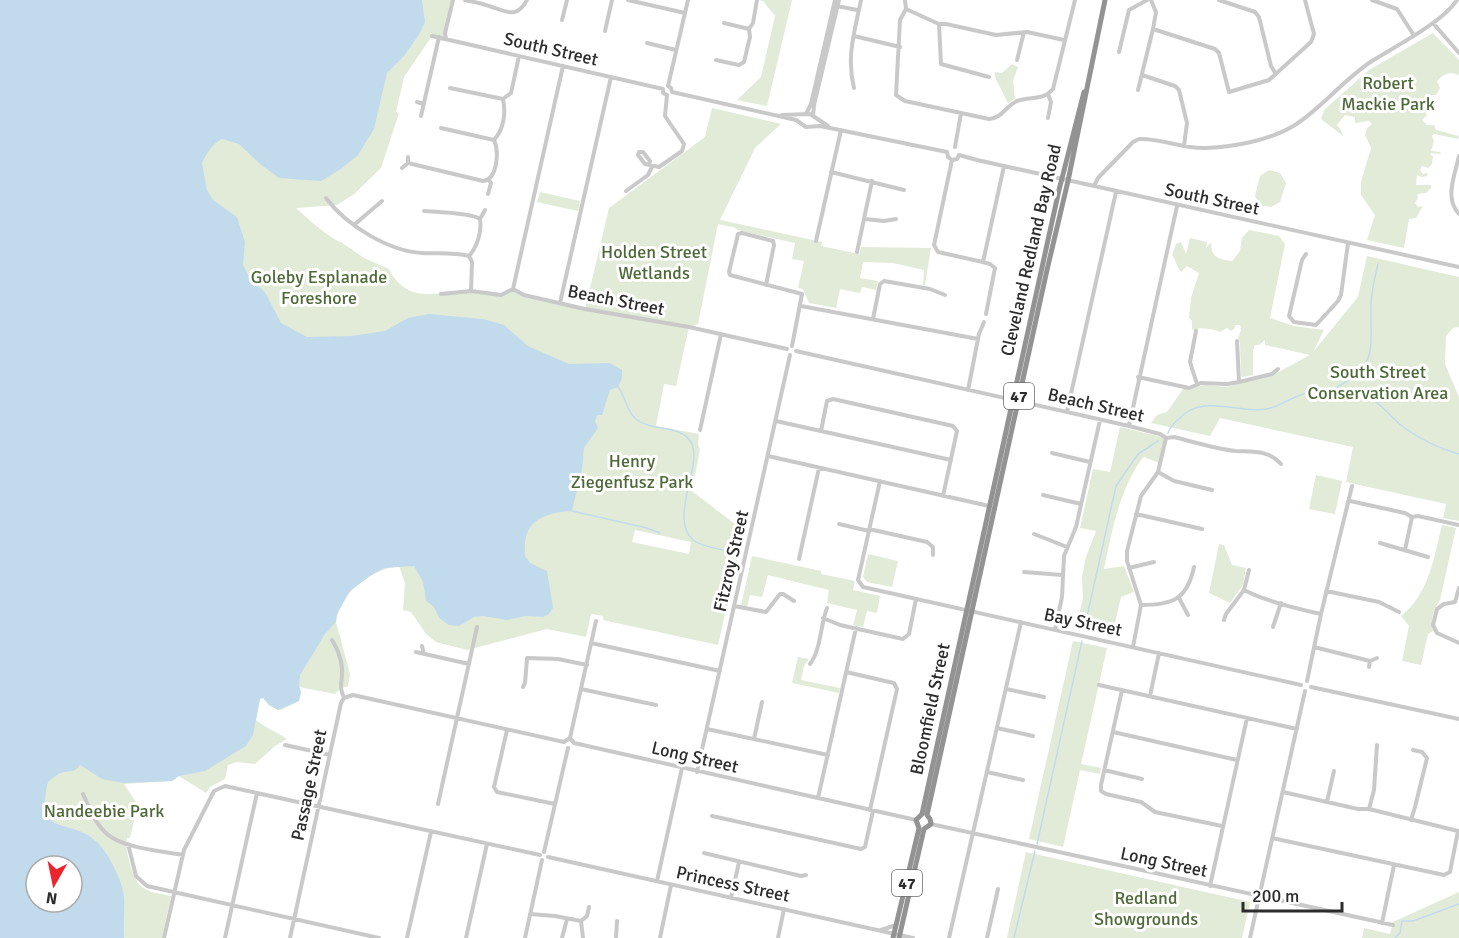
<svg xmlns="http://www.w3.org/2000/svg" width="1459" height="938" viewBox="0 0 1459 938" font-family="Signika,sans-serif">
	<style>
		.green { fill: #e1ebd8; fill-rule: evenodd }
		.water { fill: #c2dbec; fill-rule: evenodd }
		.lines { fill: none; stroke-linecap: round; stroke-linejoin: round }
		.stream { stroke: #c2dbec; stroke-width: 1.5 }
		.minor { stroke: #c9c9c9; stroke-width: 4 }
		.highway { stroke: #939393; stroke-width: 5 }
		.labels { text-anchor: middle; stroke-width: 6; stroke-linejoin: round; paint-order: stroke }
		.shield { fill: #fff; stroke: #6b6b6b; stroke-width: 1.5 }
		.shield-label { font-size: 16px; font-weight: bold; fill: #2c2c2c }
		.street-label { font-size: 18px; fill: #2c2c2c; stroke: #fff }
		.park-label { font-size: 18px; fill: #4e6938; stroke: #fff }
	</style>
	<rect width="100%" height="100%" fill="#fff"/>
	<path class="green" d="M308,0H453L446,39L432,36L404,77L396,112L399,113L381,168L354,194L337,205L296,208C305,216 331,240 341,242L364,258L389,269C408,307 440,290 472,291C491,292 495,297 513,289L518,293L585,309L609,208L705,137L712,108L781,124L755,148L720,220L822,242L821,246L859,254L861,247L931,248L925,285H923L924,270L893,263L863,262L860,278L878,281L876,290L862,287L860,293L840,289L836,308L809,303L803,289L798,288L804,261L792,259L795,243L738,230L733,227L718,224L698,324L689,327L676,386L664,384L656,426L699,434L698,445L700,450L692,491L744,531L718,645L603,620V616L591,614L586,637L547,629L467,650L436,642L426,634L411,612L403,610L405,583L399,566C370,570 340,592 336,622L350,674L348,686L340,689L335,694L299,687L301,692L299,701L281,710L269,705L263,698L260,699L256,720C266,728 277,732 287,739L275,746L255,764L237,762L228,765L225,779L210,787L206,793L179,776L172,781L124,784L138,805L130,838H127C124,848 133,881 142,887C150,893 162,894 171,896L162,938H0V896L175,200ZM635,530L691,542L689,554L632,542ZM36,866H72V902H36Z
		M759,0H792L767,106L737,100L761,77L775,16L763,1Z
		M1433,33L1459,60V75C1450,71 1443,74 1437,81L1440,88L1436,95H1432L1421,105L1427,115L1422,120L1427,125H1434L1436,130L1459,136L1458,139L1434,134L1432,136L1434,141L1431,151L1441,152L1439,154L1431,153L1430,155L1433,156L1432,164L1428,168L1422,166L1420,170L1423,174L1428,173L1427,176L1421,177L1417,175L1416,185H1431V188L1426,193L1417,194L1418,198L1415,203L1418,207L1423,206L1416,218L1409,219L1404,248L1367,240L1375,215L1361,195V182L1371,148L1365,135L1367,128L1372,124L1369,121L1355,123V117L1345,115L1337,125L1341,130L1343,136L1321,119L1324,110L1369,70Z
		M1012,64L1018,67L1013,81L1015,99L1008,103L995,77V72L1002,73Z
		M1269,170L1280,173L1286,183L1280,202L1271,207L1260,205L1255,196L1260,176Z
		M540,192L580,201L578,211L537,202Z
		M1249,230L1279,236L1285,244L1270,318L1294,326L1324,330L1313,352L1358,297L1367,256L1459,277V327L1453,328L1446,336L1445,364L1459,397V521L1443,518L1446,504L1346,482L1353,447L1220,418L1210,436L1151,423L1157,415L1167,412L1183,389L1207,385L1226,387L1273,375L1310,355L1265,345V340L1259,345H1255L1253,350V375L1243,377L1241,376L1240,343L1238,338L1241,330L1240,325H1236L1234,329L1231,331L1227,328L1220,332C1213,328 1207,330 1200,328L1194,331L1192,329V321L1189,318L1191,298L1199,273L1187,266L1181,272C1177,268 1176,260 1172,255L1176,244L1181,242L1186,254L1190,238L1207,242L1206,248L1211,242C1211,257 1217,259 1232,261L1240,251L1242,238Z
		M1120,427L1162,437L1164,440L1159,463L1144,457L1141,460C1119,492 1112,530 1104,569L1124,566L1134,592L1121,597L1112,635L1076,627L1083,598L1082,577L1086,557L1096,531L1080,528L1093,469L1110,472Z
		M1316,475L1342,481L1335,514L1309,509Z
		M1442,525L1456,528L1440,600C1434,609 1430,620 1433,631L1428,634L1421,665L1402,661L1409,626L1401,616C1429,594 1434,558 1442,525Z
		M1219,544L1224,545L1232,565L1246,568L1243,585L1230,603L1209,593Z
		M868,554L898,561L892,587L867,582L863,577Z
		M752,556L821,571V574L855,581L853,590L880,596L877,613L867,611L863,627L853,625L857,610L827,603L829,590L768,575L762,597L750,595L747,607L741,606Z
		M1073,641L1107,648L1081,764L1101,768L1100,774L1080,770L1063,847L1029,839Z
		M798,657L809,659L804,666L801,680L840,688L839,693L792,683Z
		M1026,852L1250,902L1242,938H1007Z
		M1459,892V938H1362L1364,928L1390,934L1393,922Z"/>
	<path class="water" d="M0,0H422L425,22L420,33L404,56L387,73L374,129L358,155L341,169L321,181L279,178L260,164L239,144L222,139C212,144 207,153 202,163L207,190L213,200L237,217L245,242L243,265L250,279L265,292L281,323L307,337L351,336L385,331L408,318L429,314L483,319L504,325L528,346L569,364L610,363L622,370V378L618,387L610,390L602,415H597L595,421L598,428L584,448L582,470L572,511C556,512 536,515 528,531C524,538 525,549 525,556L530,563L547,571L553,608L549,614L543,617L526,616L507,620L483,616L474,617L459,626L449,625L439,618L434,607L426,601L423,582L414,566L384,568L370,576L350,591L337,614L336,622L325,634L300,675L299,686L301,692L299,701L278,710L269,705L263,698L260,699L253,735L246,746L205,771L179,776L172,781L123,783L102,779L80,765C75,773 70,770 61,773C57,774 52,779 48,782C34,840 71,816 97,842C109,854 122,880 124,896C125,910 123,924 124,938H0ZM36,866H72V902H36Z"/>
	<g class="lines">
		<path class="stream" d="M618,387C626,397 626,411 636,419C651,432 680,424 691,442C704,464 668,518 693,540C703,548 722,549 733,552
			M1334,389C1379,364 1370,351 1371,306C1371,292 1375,277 1378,264
			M1168,433C1170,427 1174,423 1179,419C1201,393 1239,414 1266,409C1276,408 1282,403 1291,399C1313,388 1344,385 1367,396C1380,402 1391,417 1402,426C1418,438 1440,449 1459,454
			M572,511L647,528L660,533
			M1084,630L1116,486L1138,454L1158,441
			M1037,844L1082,641
			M1014,938L1035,851
			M1395,938L1400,933L1402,921H1413L1459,904"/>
		<path class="minor" d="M465,0C473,2 481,3 489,6C506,11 516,20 527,0
			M628,0L685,13
			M905,0L906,9L900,20L896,95L905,101L989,119C1002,118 1006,106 1017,101C1031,96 1043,101 1053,89L1075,0
			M1151,0L1156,12L1153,29L1215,49L1219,53L1229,92L1269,80L1311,42L1314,34L1305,0
			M1219,0L1255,12L1259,17L1271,66L1276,74
			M1372,0L1397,9L1413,34
			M837,6L857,10
			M906,9L939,24H946L996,35L1027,32L1064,40
			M562,20L567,0
			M724,23L749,29
			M1433,23L1459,53
			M939,24L941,64L989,77
			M605,31L612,0
			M432,36L663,89V93L667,95
			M854,36L900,47
			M446,39L445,33L453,0
			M647,43L676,50
			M1119,52L1129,10L1147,0
			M716,60L739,65L744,62L750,37L749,29L753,23L757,0
			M1017,60L1024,32
			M1142,75L1175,86L1179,90L1187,123L1184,146
			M668,86L671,88L672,92L796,120L806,127L820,126L947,152L948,157L952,160
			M668,86L688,0
			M450,88L503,99
			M854,88C846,56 855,30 861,0
			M1138,90L1153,29
			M417,102L424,104
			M806,114L811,104L835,0
			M782,115L810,114L828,126
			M421,116L439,37
			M813,116L814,105L839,0
			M1048,118L1051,102L1048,94
			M441,128L494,140
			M955,147L961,113
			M1459,156C1455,175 1444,198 1459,214
			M952,160L957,159L959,155L977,160L1459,267
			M952,160L934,245L938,252L983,262
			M408,163L483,181C498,179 499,151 494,140C504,129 506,113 503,99L511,93L519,56
			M649,165L650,161L643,152H639L638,155L645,164L659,167L682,151L684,144L665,116L667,95
			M402,168L408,163V157
			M831,172L904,190
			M1094,186L1098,178L1133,142L1139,139C1161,138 1183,149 1206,148C1234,147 1271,140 1295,125C1323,107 1344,79 1372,61C1396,46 1443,22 1457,0
			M626,191L648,175L652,167
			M488,194L491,183L489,180
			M326,198C346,225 388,251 422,253C439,254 453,252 469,256
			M424,211C437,212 473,213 480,219C482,232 477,247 469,256L472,262L471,291
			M480,219L485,210
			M865,219L884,221L896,219
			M355,224L382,201
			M816,241L841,130
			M857,252L872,181
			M1306,254L1302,260L1289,316L1294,322L1316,325L1338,301L1341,295L1348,243
			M766,285L774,245L773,241L742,233L738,234L729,272L730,275L802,294L792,346
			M513,289L524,295L585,309L689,327L787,349
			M513,289L563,66
			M441,294L471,291L501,295L513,289
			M560,303L611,77
			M801,306L978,339
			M986,314L995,268L990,264L983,262L1004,166
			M873,319L880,284L884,281L930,289L945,295
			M1196,331L1190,362L1197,384
			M1237,341L1239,382
			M796,351L1129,426L1160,434L1166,438L1174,437C1194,442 1216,449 1236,451C1253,452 1269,450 1281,464
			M1138,377L1189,388L1201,383L1227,384L1239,382L1272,374L1278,369
			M968,390L979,334L984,322
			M1067,412L1116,192
			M776,421L951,460
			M1129,426L1177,206
			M700,430L721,334
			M821,431L827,401L833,399L953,426L957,431L943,496
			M1052,453L1090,462
			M768,456L989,506
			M1158,472L1174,481L1212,490
			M880,481L858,580L863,587L1301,685
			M1043,495L1081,504
			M1350,501L1405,513L1412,517L1418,516L1459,525
			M1136,514L1202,529
			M839,524L869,531
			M869,529L927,542L933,547V555
			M1034,534L1067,547
			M1380,543L1428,557
			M1405,550L1412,517
			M799,559L819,468
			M1129,568L1154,562
			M1024,572L1062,575
			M1459,588L1455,602L1444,604L1437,609L1433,625L1437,633L1459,643
			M1244,590C1265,601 1298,609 1321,614
			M1326,591L1379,602L1399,612
			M1179,598L1188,615
			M1141,605C1172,605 1187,600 1194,567
			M734,606L766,612L780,594H783L794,601
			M823,618L840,625L903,639L909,634L916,599
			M1224,620L1226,614L1244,590L1249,570
			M1273,627L1281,603
			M1055,630L1062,597L1064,556L1076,527L1100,420
			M591,643L720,671
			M422,646L424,654
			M1133,647L1141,605L1127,561V551L1141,496L1158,472L1166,438
			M1314,647L1370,661
			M416,652L469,664
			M810,664C821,650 820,626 827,608
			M1369,667L1370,661L1377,658
			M846,672L894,683L897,689L870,810
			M1307,681L1321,614L1352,486
			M1099,685L1297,729
			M523,687L525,683L527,658L558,659L587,665
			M1311,687L1459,719
			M581,689L656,705
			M1006,689L1044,697
			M1122,690L1101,785V791L1106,794L1141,802L1155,812L1222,826
			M1150,696L1159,653
			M344,698L353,695L564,742
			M997,728L1033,736
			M707,729L828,755
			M507,730L494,787L497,792L555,804
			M1113,732L1237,760
			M570,738L596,621
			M754,739L762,702
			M564,742L570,738L574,743L916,820
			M285,745L330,755
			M1104,770L1142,779
			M697,772L790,355
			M987,772L1023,780
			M1283,792L1358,809H1369L1458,831
			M83,794C89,807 95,824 107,834C123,848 161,851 183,855
			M818,798L856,628
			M1327,802L1334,771
			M438,804L477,627
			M1369,809L1374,790L1377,745
			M712,816L861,849L865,847L873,811
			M1411,820L1415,807L1427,758L1422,752L1413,750
			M931,824L1393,925
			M1272,838L1444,875L1450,872L1458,831
			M128,844L136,876L147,886L379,938
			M544,852L568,748
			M704,853L801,876L806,875
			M548,857L913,938
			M657,881L682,768
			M1210,886L1247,718
			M731,898L739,862
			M530,914L555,916L581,921L587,916L589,907
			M581,921L583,938
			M1382,923L1394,865
			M881,930L896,925
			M164,938L184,850L214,791L225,786L540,855
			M225,938L257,793
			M290,938L341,703L344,698C338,685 343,681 342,668C341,658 337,648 332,640
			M407,938L431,832
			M466,938L487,844
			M525,938L542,860
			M562,938L567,919
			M616,938L617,921
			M660,938L671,885
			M778,938L784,909
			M949,938L1021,622
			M987,938L998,889
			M1250,938L1305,691"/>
		<path class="highway" d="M893,938L919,828L916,820L922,814L1059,190L1084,92
			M899,938L924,829L931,824L930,819L927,815L1047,270L1068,181L1105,0"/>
	</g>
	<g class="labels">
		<g class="shield">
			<rect x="1004" y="383" width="30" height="26" rx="4.5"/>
			<rect x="892" y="870" width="30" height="26" rx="4.5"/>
		</g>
		<g class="shield-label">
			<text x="1019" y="402">47</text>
			<text x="907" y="889">47</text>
		</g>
		<g class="street-label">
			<text transform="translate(551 49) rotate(13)" y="6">South Street</text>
			<text transform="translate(1212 199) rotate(12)" y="6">South Street</text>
			<text transform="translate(1031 250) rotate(-77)" y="6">Cleveland Redland Bay Road</text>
			<text transform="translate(616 300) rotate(11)" y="6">Beach Street</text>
			<text transform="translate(1096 405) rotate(13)" y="6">Beach Street</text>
			<text transform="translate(731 561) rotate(-77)" y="6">Fitzroy Street</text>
			<text transform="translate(1083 622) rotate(12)" y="6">Bay Street</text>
			<text transform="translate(930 709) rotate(-78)" y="6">Bloomfield Street</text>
			<text transform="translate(695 757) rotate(13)" y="6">Long Street</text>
			<text transform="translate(309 785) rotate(-78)" y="6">Passage Street</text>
			<text transform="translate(1164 862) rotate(12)" y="6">Long Street</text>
			<text transform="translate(733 884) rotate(12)" y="6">Princess Street</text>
		</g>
		<g class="park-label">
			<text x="1388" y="89">Robert<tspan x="1388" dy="21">Mackie Park</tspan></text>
			<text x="654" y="258">Holden Street<tspan x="654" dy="21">Wetlands</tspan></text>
			<text x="319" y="283">Goleby Esplanade<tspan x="319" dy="21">Foreshore</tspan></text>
			<text x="1378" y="378">South Street<tspan x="1378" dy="21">Conservation Area</tspan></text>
			<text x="632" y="467">Henry<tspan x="632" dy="21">Ziegenfusz Park</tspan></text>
			<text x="104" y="817">Nandeebie Park</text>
			<text x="1146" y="904">Redland<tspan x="1146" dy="21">Showgrounds</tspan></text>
		</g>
	</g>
	<g transform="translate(54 884) rotate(189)"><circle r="28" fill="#ffffff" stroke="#ababab" stroke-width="1.5"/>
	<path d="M0-4.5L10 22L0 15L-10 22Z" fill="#ed232e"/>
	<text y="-9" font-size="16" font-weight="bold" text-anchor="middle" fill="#2c2c2c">N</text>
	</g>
	<path d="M1243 902v9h99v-9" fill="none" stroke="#2c2c2c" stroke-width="3"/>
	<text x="1252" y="902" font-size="18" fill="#2c2c2c" stroke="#ffffff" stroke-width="4.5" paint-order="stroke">200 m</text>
</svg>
